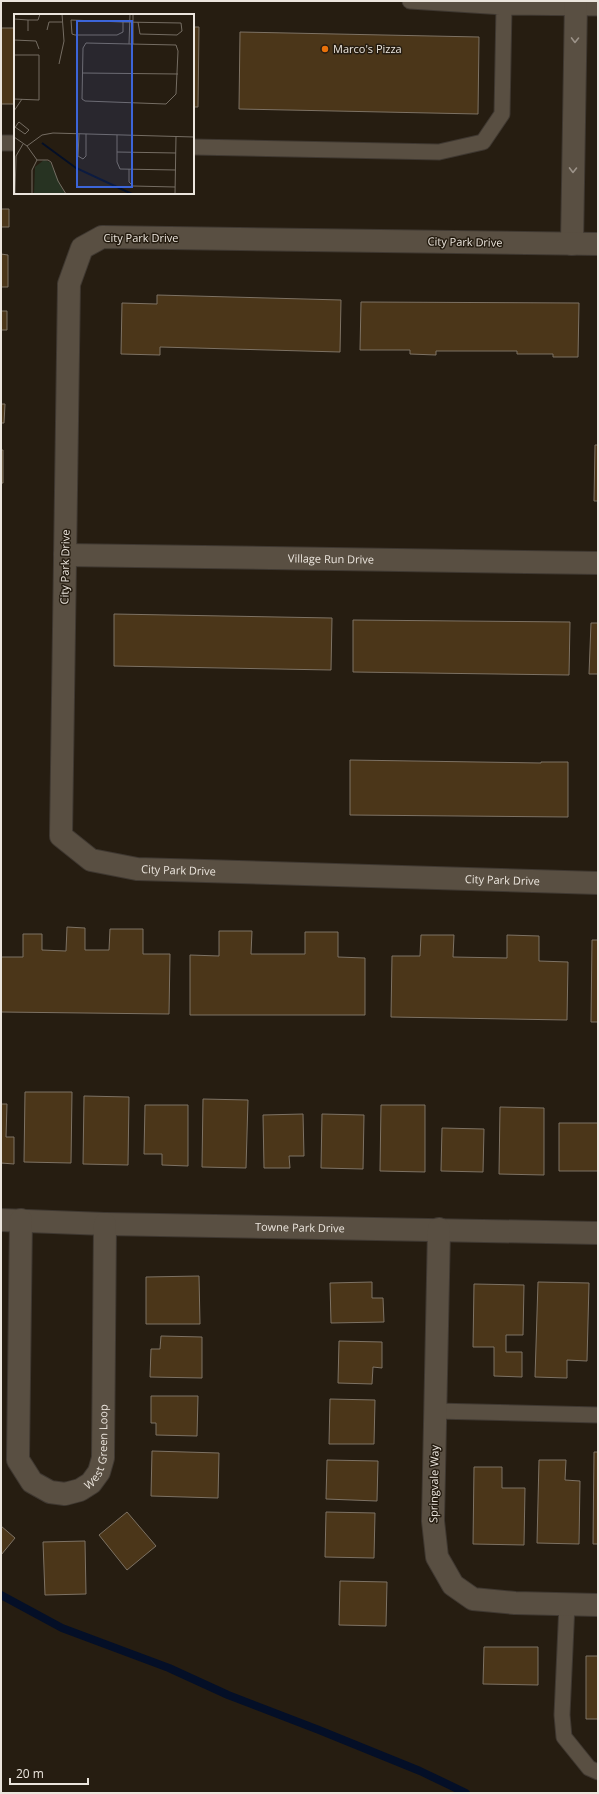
<svg xmlns="http://www.w3.org/2000/svg" width="599" height="1794" viewBox="0 0 599 1794" font-family="'Open Sans',sans-serif">
	<style>
		.lines { fill: none; stroke-linecap: round; stroke-linejoin: round }
		.stream { stroke: #040f27; stroke-width: 8 }
		.building { fill: #4b3619; stroke: #7d7264 }
		.service-casing { stroke: #3f3831; stroke-width: 17 }
		.minor-casing { stroke: #3f3831; stroke-width: 24 }
		.service { stroke: #594f42; stroke-width: 15 }
		.minor { stroke: #594f42; stroke-width: 22 }
		.oneway { stroke: #9b9288 }
		.food-dot { fill: #e8710a; stroke: #261d11; stroke-width: 1.5 }
		.labels { text-anchor: middle; stroke-width: 3; stroke-linejoin: round; paint-order: stroke }
		.poi-label { font-size: 11px; fill: #ebe5dd; stroke: #261d11; text-anchor: start }
		.street-label { font-size: 11px; fill: #ebe5dd; stroke: #261d11 }
		.inset-river { fill: none; stroke: #040f27; stroke-width: 2 }
		.inset-road { fill: none; stroke: #756d63; stroke-width: 1 }
		.view { fill: #3c65d9; fill-opacity: 0.15; stroke: #3c65d9; stroke-width: 2 }
		.inset-edge { fill: none; stroke: #ebe5dd; stroke-width: 2 }
	</style>
	<rect width="100%" height="100%" fill="#261d11"/>
	<g class="lines">
		<path class="stream" d="M1,1595L62,1628L169,1668L228,1695L319,1730L420,1771L466,1793"/>
	</g>
	<path class="building" d="M193,27H199L198,107H193Z
		M1,28H15V104H1Z
		M240,32L479,37L478,114L239,109Z
		M1,209H9V227H1Z
		M1,254L8,255V287H1Z
		M157,295L341,300L340,352L160,347V355L121,354L122,303L157,304Z
		M361,302L579,303L578,357H553V354H517V351H436V355L410,354V350H360Z
		M1,311H7V330H1Z
		M1,404H5L4,423H1Z
		M595,445H598V501H594Z
		M1,450H3V483H1Z
		M114,614L332,618L331,670L114,666Z
		M353,620L570,622L569,675L353,672Z
		M591,623H598V674H589Z
		M350,760L541,763V762H568V817L350,815Z
		M67,927L85,928V950H109L110,929H143V954H170L169,1014L1,1012V957H23V934H42V950L66,951Z
		M219,931H252L251,954H305V932H338V957L365,958V1015H190V955L219,956Z
		M421,935H454L453,957L507,958V935L539,936V961L568,962L567,1020L391,1017L392,956H420Z
		M592,940H598V1022H591Z
		M25,1092H72L71,1163L24,1162Z
		M84,1096L129,1097L128,1165L83,1164Z
		M203,1099L248,1100L246,1168L202,1167Z
		M1,1104H7L6,1137H14V1164L1,1163Z
		M145,1105H188V1166L162,1165V1154H144Z
		M381,1105H425V1172L380,1171Z
		M500,1107L544,1108V1175L499,1174Z
		M303,1114L304,1156H289L290,1168H264L263,1115Z
		M322,1114L364,1115L363,1169L321,1168Z
		M559,1123H598V1171H559Z
		M442,1128L484,1129L483,1172L441,1171Z
		M199,1276L200,1324H146V1277Z
		M372,1282V1298H383L384,1322L331,1323L330,1283Z
		M538,1282L589,1283L587,1361L567,1360V1378L535,1377Z
		M474,1284L524,1285L523,1335H506V1352H522V1377L494,1376V1347H473Z
		M161,1336L202,1337V1378L150,1377L151,1349H160Z
		M339,1341L382,1342V1368L373,1367L372,1384L338,1383Z
		M151,1396H198L197,1436L156,1435V1423H151Z
		M330,1399L375,1400L374,1444H329Z
		M152,1451L219,1453L218,1498L151,1496Z
		M594,1452H598V1544H593Z
		M327,1460L378,1461L377,1501L326,1499Z
		M539,1460H566L565,1480L580,1481L579,1544L537,1543Z
		M474,1467H502V1488H525L524,1545L473,1544Z
		M127,1512L156,1546L127,1570L99,1535Z
		M326,1512L375,1513L374,1558L325,1557Z
		M1,1526L15,1538L1,1555Z
		M85,1541L86,1594L45,1595L43,1542Z
		M340,1581L387,1582L386,1626L339,1625Z
		M484,1647H538V1685L483,1684Z
		M586,1656H598V1719H586Z"/>
	<g class="lines">
		<defs>
			<path id="service" d="M504,7L598,8
				M1,143H15
				M193,147L439,152L483,142L502,114L504,7L410,1
				M435,1411L598,1415
				M567,1604L562,1715L564,1737L589,1768L598,1772"/>
			<g id="minor">
				<path d="M572,244L576,1"/>
				<path id="s1" d="M598,244L102,237L82,248L69,284L61,836L91,860L137,869L598,883"/>
				<path id="s2" d="M65,555L598,563"/>
				<path id="s3" d="M1,1220L105,1224L598,1233"/>
				<path id="s4" d="M21,1220L18,1460L32,1482L50,1492L65,1494L80,1490L91,1483L99,1472L103,1458L105,1224"/>
				<path d="M439,1229L433,1521L437,1557L453,1585L473,1599L515,1603L598,1605"/>
			</g>
		</defs>
		<use href="#service" class="service-casing"/>
		<use href="#minor" class="minor-casing"/>
		<use href="#service" class="service"/>
		<use href="#minor" class="minor"/>
	</g>
	<defs><path id="oneway-chevron" d="M-2-3.5L2.5 0L-2 3.5" fill="none" stroke-width="1.6" stroke-linecap="round" stroke-linejoin="round"/></defs>
	<g class="oneway">
		<use href="#oneway-chevron" transform="translate(575 40) rotate(91)"/>
		<use href="#oneway-chevron" transform="translate(573 170) rotate(91)"/>
	</g>
	<circle class="food-dot" cx="325" cy="49" r="4"/>
	<g class="labels">
		<g class="poi-label">
			<text x="333" y="53">Marco's Pizza</text>
		</g>
		<g class="street-label">
			<text x="141" y="242">City Park Drive</text>
			<text transform="translate(465 242) rotate(1)" y="4">City Park Drive</text>
			<text dy="4" stroke="none"><textPath href="#s2" startOffset="266">Village Run Drive</textPath></text>
			<text transform="translate(65 567) rotate(-89)" y="4">City Park Drive</text>
			<text dy="4" stroke="none"><textPath href="#s1" startOffset="1236">City Park Drive</textPath></text>
			<text dy="4" stroke="none"><textPath href="#s1" startOffset="1560">City Park Drive</textPath></text>
			<text dy="4" stroke="none"><textPath href="#s3" startOffset="299">Towne Park Drive</textPath></text>
			<text dy="4" stroke="none"><textPath href="#s4" startOffset="368">West Green Loop</textPath></text>
			<text transform="translate(434 1484) rotate(-89)" y="4">Springvale Way</text>
		</g>
	</g>
	<g transform="translate(14 14)">
		<rect width="180" height="180" fill="#261d11"/>
		<path d="M30,146L36,148L51,180H20L21,153Z" fill="#273322"/>
		<path class="inset-river" d="M28,129L62,154L118,180"/>
		<path class="inset-road" d="M0,5L14,6M57,6L109,8V18L103,21H61L58,20ZM109,8L167,9L168,17L163,21L126,20L124,8M33,16L35,8H48M14,17V6H24L26,0M0,26L22,27L25,35M72,29L162,31L164,37L162,80L152,90L71,87L68,85L69,34ZM115,30L116,0M119,30V0M0,41H25V86L0,85M45,50L50,27L48,0M69,59L164,60M0,97L8,85M0,115L4,109L5,108L15,116L11,120L1,113M65,120L64,142L69,145L72,142V120M103,121V148L106,155L162,156M0,123L13,132L23,146L18,156V180M13,132L28,121L39,119L180,123M103,138L162,139M23,146H34L37,148L44,167L52,180M115,155V168L119,172L161,173M1,180L2,142L9,130M161,180L162,122"/>
		<path class="view" d="M63,7H118V173H63Z"/>
		<rect width="180" height="180" class="inset-edge"/>
	</g>
	<rect width="599" height="1794" fill="none" stroke="#ebe5dd" stroke-width="4"/>
	<path d="M10 1778v6h78v-6" fill="none" stroke="#ebe5dd" stroke-width="2"/>
	<text x="16" y="1778" font-size="12" fill="#ebe5dd" stroke="#261d11" stroke-width="3" paint-order="stroke">20 m</text>
</svg>
